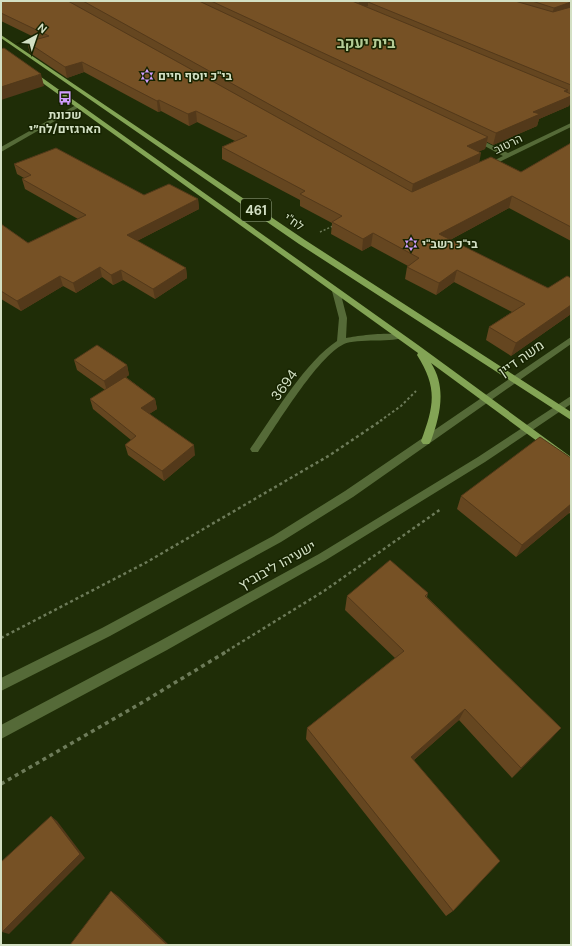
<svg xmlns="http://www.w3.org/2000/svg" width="572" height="946" viewBox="0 0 572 946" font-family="'DM Sans',Heebo,sans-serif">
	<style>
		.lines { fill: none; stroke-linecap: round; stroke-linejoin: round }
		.path-far3 { stroke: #6d7b59; stroke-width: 1.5; stroke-dasharray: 2 2; stroke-linecap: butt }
		.path-far2 { stroke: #6d7b59; stroke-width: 2; stroke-dasharray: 2.5 2.5; stroke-linecap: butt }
		.path-far1 { stroke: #6d7b59; stroke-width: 2.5; stroke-dasharray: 3 3; stroke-linecap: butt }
		.path { stroke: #6d7b59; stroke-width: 3.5; stroke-dasharray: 4 4; stroke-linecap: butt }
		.service { fill: #556a38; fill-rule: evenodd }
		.minor { fill: #556a38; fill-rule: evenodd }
		.tertiary { fill: #556a38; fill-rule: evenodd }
		.primary { fill: #83a455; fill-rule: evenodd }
		.wall { fill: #654620 }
		.shaded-wall { fill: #53391a }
		.building { fill: #765125; stroke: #53391a }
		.labels { text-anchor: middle; stroke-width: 3; stroke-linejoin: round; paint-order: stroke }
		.far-poi-label { font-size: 12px; font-weight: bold; fill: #d3e0c4; stroke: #162300; text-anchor: start }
		.far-street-label { font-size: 12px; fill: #d3e0c4; stroke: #162300 }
		.shield { fill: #162300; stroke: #9aa789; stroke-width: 1 }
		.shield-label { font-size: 13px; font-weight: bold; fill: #d3e0c4 }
		.street-label { font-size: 14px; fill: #d3e0c4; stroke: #162300 }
		.far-district-label { font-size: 15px; font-weight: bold; fill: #b4cc96; stroke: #162300 }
	</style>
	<rect width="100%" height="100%" fill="#1f2d07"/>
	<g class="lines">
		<path class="path-far3" d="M320,232L333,226"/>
		<path class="path-far2" d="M380,421L401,406L416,391"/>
		<path class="path-far1" d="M1,638L147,562L330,455L382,420
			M227,651L324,591L441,509"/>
		<path class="path" d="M1,784L148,699L229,650"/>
		<path class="service" d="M76,105L81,106L1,152V147Z"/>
		<path class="minor" d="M571,123V127L487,168L485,167V165L503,156L472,139L477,138L508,153Z
			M333,289H336L340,291L347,318L346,338C356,336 396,330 403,337C397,343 356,338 344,344C317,357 277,425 258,452H252L250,449L252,446C274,415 305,362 337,341L339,318L332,291Z"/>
		<path class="tertiary" d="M571,337V344L353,497L281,542L110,636L1,691V678L102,628L273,536L345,491Z
			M571,396V404L485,462L326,560L167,650L1,739V725L158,642L319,554L478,457Z"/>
		<path class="primary" d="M1,35L305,240L571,412V420L299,244L1,38Z
			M30,72H34L418,345L571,457V466L431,363C447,388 440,415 431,441L429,444H423L421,441C434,406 438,388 417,355L418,353L30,74Z"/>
	</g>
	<path class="wall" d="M1,1H571V101L569,106L539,119L537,126L493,145L487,142L485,149L479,151V162L521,172L571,143V241L509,208L450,240L548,288L571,278V314L511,356L486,340L489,327L512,312L454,282L436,295L405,279L407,267L408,266L371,246L362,251L331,234L332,223L300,206V200L222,159V147L235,141L197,122L189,126L161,111L158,112L84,72L67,78L30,53L27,42L38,39L1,21Z
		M14,164L144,195L198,199L199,209L137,241L186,268L187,278L155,299L123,280L113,285L102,277L76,293L63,286L21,311L1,299V224L28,243L78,219L25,189L22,179L24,178L17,174Z
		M74,360L127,365L129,375L126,377L155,399L157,409L149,414L195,455L164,481L128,455L125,445L131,440L93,409L90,399L105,390L77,370Z
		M571,458V514L569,513L516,557L457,509L461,496Z
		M428,593L427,597L561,728L512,778L459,720L414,760L453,911L446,916L306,739L307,728L395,658L345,610L347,596Z"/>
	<path class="shaded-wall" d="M359,1H393L368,2V6L358,8Z
		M571,2V10L551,17L554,8Z
		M82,62L84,72L67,78L65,67Z
		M41,74L44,86L1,100V87Z
		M568,90L565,98L571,96V101L569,106L539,119L537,126L493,145L496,133L533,112L564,91Z
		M159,100L161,111L158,112L157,101Z
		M196,111L197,122L189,126L188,114Z
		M488,137L485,149L465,158L467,146Z
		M481,153L479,164L411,196L413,184Z
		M512,196L509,208L437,247L439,234Z
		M198,199L199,209L129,245L127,235Z
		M373,233L371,246L362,251L363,239Z
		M100,267L102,277L76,293L73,283Z
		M186,268L187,278L155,299L153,289Z
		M121,270L123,280L113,285L111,275Z
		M457,270L454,282L436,295L439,283Z
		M60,276L63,286L21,311L17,301Z
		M571,305V314L511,356L516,343Z
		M127,365L129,375L107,391L104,381Z
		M155,399L157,409L143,418L141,408Z
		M194,445L195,455L164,481L162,471Z
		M571,504V509L569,513L516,557L522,545Z
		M465,709L459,720L406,767L411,757Z
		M561,728L551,739L512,778L521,768Z
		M51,816L57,821L85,858L9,934L2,932Z
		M111,891L118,896L169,945H167Z"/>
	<path class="building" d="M1,1H68L412,192L491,157L521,172L571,143V227L512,196L439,234L548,288L567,276L571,278V305L516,343L489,327L525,304L457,270L439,283L407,267L419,258L373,233L363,239L332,222L342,216L300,194L305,191L222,147L247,136L196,111L188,114L159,100L157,101L82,62L65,67L27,42L49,36L1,13Z
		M83,1H199L488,137L467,146L481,153L413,184Z
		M211,1H352L568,90L564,91L571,94V96L533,112L540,114L496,133Z
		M373,1H515L553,12L571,7V85L368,2Z
		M532,1H571V2L554,8Z
		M4,48L41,74L1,87V49Z
		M56,148L144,195L169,184L198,199L127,235L186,268L153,289L121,270L111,275L100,267L73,283L60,276L17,301L1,291V224L28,243L86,215L22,179L31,175L14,164Z
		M97,345L127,365L104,381L74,360Z
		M125,377L155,399L141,408L194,445L162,471L125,445L136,436L90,399Z
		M540,437L571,458V504L522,545L461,496Z
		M390,560L428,593L425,596L561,728L521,768L465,709L411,757L500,861L453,911L307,728L404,651L347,596Z
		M51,816L80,854L2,932L1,862Z
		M111,891L167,945H70Z"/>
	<defs>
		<symbol id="synagogue-bare" viewBox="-9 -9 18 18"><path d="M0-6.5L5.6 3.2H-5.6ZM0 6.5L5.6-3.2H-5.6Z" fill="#d09dfe" stroke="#162300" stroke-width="2.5" paint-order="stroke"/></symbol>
		<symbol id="bus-bare" viewBox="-9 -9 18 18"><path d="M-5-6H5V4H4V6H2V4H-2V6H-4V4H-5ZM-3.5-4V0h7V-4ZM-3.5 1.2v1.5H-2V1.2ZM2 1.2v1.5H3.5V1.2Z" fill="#d09dfe" stroke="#162300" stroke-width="2.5" paint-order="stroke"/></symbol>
	</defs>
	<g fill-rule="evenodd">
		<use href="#synagogue-bare" x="137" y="66" width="20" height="20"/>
		<use href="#bus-bare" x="55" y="88" width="20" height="20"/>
		<use href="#synagogue-bare" x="401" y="234" width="20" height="20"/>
	</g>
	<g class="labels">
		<g class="far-poi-label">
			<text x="158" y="80">בי"כ יוסף חיים</text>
			<text x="65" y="119" text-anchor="middle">שכונת<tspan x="65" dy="14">הארגזים/לח״י</tspan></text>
			<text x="422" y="248">בי"כ רשב"י</text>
		</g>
		<g class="far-street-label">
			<text transform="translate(508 144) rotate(-26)" y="4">הרטוב</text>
			<text transform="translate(294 222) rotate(34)" y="4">לח"י</text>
		</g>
		<rect class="shield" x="241" y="199" width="30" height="22" rx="3"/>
		<g class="shield-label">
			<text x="256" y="215">461</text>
		</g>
		<g class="street-label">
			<text transform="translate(521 358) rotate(-35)" y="5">משה דיין</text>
			<text transform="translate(284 385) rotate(-54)" y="5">3694</text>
			<text transform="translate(277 565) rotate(-29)" y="5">ישעיהו ליבוביץ</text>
		</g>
		<g class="far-district-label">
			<text x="366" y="48">בית יעקב</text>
		</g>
	</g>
	<rect width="572" height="946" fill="none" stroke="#d3e0c4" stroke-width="4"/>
	<g transform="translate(36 36) rotate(40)" stroke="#162300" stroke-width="3" paint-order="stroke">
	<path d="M0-3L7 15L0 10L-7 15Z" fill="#d3e0c4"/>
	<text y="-6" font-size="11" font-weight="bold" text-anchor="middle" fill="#d3e0c4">N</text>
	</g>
</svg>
